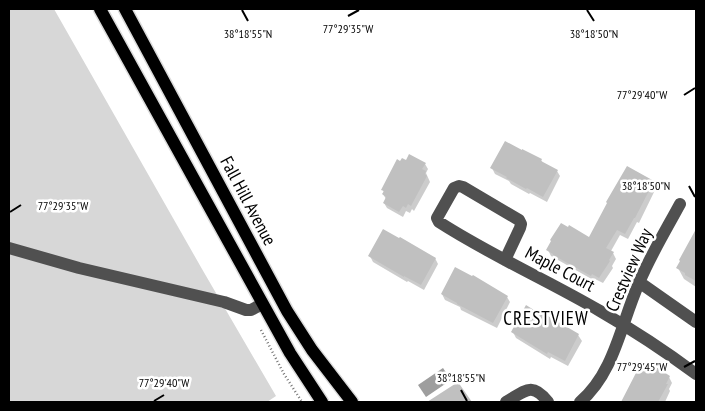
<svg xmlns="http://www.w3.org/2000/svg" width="705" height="411" viewBox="0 0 705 411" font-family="'PT Sans Narrow',sans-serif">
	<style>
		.green { fill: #d7d7d7 }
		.water { fill: #9e9e9e }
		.shadow { fill: #0003 }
		.building { fill: #c0c0c0 }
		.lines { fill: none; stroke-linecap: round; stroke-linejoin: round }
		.major-casing { stroke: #dbdbdb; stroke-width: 15 }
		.path { stroke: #727272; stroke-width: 2.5; stroke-dasharray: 1 2.5; stroke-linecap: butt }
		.minor { stroke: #505050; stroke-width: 12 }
		.major { stroke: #000; stroke-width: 12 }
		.ticks { fill: none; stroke: #000; stroke-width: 2 }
		.labels { text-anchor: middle; stroke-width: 5; stroke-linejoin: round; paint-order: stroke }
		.street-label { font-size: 18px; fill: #000; stroke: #fff }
		.neighbourhood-label { font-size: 19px; letter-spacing: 1px; fill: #000; stroke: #fff }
		.ticks-label { font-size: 12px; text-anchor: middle; fill: #000; stroke: #fff; stroke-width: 5; stroke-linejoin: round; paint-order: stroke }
	</style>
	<rect width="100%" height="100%" fill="#fff"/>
	<path class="green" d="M9,9H54L202,269L276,396L267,402H9Z"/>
	<path class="water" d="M443,368L451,380L426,397L418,385Z"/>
	<path class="shadow" d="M541,160L543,163L557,171L560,176L547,202L530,193L529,194L511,184L509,181L495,174L492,168Z
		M425,164L428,169L426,173L430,182L414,211L412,209L410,213L406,211L403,217L387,208L384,203L386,199L383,194L384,193L383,190Z
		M653,182L656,188L639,223L637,222L628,239L620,235L611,251L613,253L616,259L612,266L613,268L603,283L595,279V281L551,256L548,250L589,238Z
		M696,232V287L684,279L678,268L681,260Z
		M400,240L435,258L438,264L424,290L408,281L407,282L373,262L370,256Z
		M472,278L507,297L510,302L497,328L461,310L460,307L445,300L442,294Z
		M513,332L578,335L582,341L568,366L551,357L550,359L516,338Z
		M652,369L669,377L672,383L669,389L670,391L665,402H622L630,388Z"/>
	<path class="building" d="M505,141L522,150V149L542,159L541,161L558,170L543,197L527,188L526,189L506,178L507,177L490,168Z
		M409,154L426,163L422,169L426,171L425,174L427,176L411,206L408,204L406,208L403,206L399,212L383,203L386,197L382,194L384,191L381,190L397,159L400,161L402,158L406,160Z
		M627,166L654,181L635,218H634L625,234L617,230L606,248L614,252L609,260L610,261L599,278L592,274L591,276L553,255V254L546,250L551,241L550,240L561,223L568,227L569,225L589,237L607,203L606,202Z
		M383,229L399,238L400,237L436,258L421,285L404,276V277L368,256Z
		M696,229V281L685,275V273L676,268L680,261L679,260Z
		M455,267L472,276L473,275L508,296L493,323L457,304V303L441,294Z
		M526,305L542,315L543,313L579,334L565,361L548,352L547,354L511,332Z
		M643,362L652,367L653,365L670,376L666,384H668L658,402H621L638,369H639Z
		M458,382L472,402H427Z"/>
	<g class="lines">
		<defs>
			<path id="major" d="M100,9L290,353L322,402
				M125,9L287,311L312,350L352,402"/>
		</defs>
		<use href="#major" class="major-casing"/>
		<path class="path" d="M261,330L284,374L302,402"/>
		<path class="minor" d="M9,248L79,268L224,302L246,310H251L262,304
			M505,260L520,228L521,224L519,220L463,187L459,186L454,188L437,218L439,222C490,255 547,280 600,311C633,330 665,351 696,374
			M639,282L696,322
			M506,402C525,391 532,381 548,402
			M580,402C615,372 621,323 639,283C650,256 666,230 680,204"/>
		<use href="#major" class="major"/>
	</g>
	<path class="ticks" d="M242,10L248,21M587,10L594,21M348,16L359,10M684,95L695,88M689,186L695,197M10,212L21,205M684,367L695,361M461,390L467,401M154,401L164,395"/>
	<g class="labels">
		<g class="street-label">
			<text transform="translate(248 201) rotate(62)" y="6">Fall Hill Avenue</text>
			<text transform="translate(560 269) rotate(28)" y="6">Maple Court</text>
			<text transform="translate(629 270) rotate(-66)" y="6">Crestview Way</text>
		</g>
		<g class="neighbourhood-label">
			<text x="546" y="325">CRESTVIEW</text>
		</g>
	</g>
	<g class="ticks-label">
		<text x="348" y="33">77°29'35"W</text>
		<text x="248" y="38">38°18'55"N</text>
		<text x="594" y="38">38°18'50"N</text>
		<text x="642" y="99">77°29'40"W</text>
		<text x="646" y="190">38°18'50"N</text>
		<text x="63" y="210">77°29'35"W</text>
		<text x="642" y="371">77°29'45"W</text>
		<text x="461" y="382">38°18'55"N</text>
		<text x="164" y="387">77°29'40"W</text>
	</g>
	<rect width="705" height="411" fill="none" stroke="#000000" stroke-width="20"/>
</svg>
